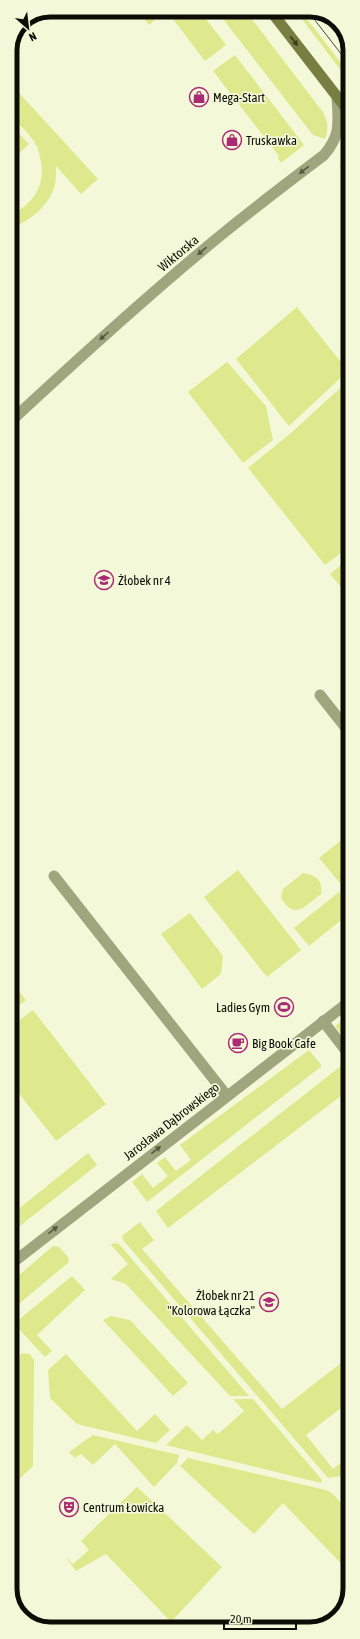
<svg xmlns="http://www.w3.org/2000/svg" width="360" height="1639" viewBox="0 0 360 1639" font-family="'Asap Condensed',sans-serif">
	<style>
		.green { fill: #dde98c }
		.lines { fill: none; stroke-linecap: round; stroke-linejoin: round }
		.service { stroke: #9fa57d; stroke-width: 11 }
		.minor { stroke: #9fa57d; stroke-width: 11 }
		.secondary { stroke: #777e41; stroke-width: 11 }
		.tram { stroke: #464839; stroke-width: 1 }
		.oneway { fill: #373a1c }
		.oneway2 { fill: #565940 }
		.labels { text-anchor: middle; stroke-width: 3.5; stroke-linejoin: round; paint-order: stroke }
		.poi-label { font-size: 13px; fill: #0c0d04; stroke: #f3f9d8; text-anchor: start }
		.street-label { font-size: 13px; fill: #0c0d04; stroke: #f3f9d8 }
		.rim { fill: none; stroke: #0c0d04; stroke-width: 5 }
	</style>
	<rect width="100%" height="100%" fill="#f3f9d8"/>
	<path class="green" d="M138,10H151L155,20L149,25Z
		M166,10H199L226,45L205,61Z
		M216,10H245L322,111C328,121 329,128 325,139L313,135Z
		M295,10H300L349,73V81Z
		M235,55L304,145L281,163L278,158L279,156L213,71Z
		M10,83L98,179L81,194L56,166C56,172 56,179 55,185C48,207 31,220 10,229V215C34,205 47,183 40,158C39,153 38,147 35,143C29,133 18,124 10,115Z
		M10,124L29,144L10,162Z
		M349,157V181L340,168L341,160Z
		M297,307L348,371L289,426L236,359Z
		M227,362L266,406L273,440L243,463L188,392Z
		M349,380L350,546L325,565L248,468L291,433Z
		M350,558V598L330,574Z
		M345,837L350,843V895L319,858Z
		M238,870L301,950L267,977L204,897Z
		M303,873C316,875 323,880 321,894C305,906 295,921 281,898L283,889Z
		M339,892L350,906V913L309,946L294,928Z
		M190,913L223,956L221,974L202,989L161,934Z
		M10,980L26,1000L10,1013Z
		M33,1010L106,1104L56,1141L10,1082V1027Z
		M346,1018L350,1023V1045L335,1026Z
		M309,1050L322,1066L147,1202L132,1182L142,1174L153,1188L168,1176L157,1163L165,1157L176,1171L191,1160L180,1145Z
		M346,1062L350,1066V1089L168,1228L156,1211Z
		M88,1153L97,1165L11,1233V1215Z
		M140,1222L154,1240L142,1249L282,1409L350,1356V1401L306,1435L333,1469L350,1456V1469L341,1476L328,1478L123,1240L122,1236Z
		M114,1243L119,1244L249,1396H230L126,1284L111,1279L128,1264L111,1245Z
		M53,1246L59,1247L68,1257L69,1262L13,1309L11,1307V1282Z
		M72,1276L85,1290L37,1335L52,1351L45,1357L16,1326V1322Z
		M111,1316L130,1320L188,1383L173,1396L103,1320Z
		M22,1353L30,1354L34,1360L33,1466L11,1487V1475L16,1456L15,1447L11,1433V1388L16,1383L11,1377V1365Z
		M66,1354L137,1431L155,1414L170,1430L156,1443L77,1424L50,1398L48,1370Z
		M233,1399H253L322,1480L321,1483L166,1445L187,1425L202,1440L213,1430L218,1434L244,1411Z
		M93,1435L179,1455L177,1463L154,1487L115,1444L93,1465L81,1454L75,1458L69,1452Z
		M188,1458L326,1490L333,1494L349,1512L350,1516V1573L283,1503L254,1534L180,1466Z
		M137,1487L222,1567L171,1622L106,1554L76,1571L65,1556L73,1564L89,1550L81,1541Z"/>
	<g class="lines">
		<path class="service" d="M320,695L350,733
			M54,876L227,1096
			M323,1021L350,1056"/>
		<path class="minor" d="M10,422C80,357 151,292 226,231C258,205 291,180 324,155C342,134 338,121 337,96
			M11,1264L350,1001"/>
		<path class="secondary" d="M270,10L349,112"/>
		<path class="tram" d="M307,10L349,64
			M330,18L349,42"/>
	</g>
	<defs><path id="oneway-solid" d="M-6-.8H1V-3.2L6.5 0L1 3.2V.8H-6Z"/></defs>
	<use class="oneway" href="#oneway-solid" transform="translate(294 41) rotate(52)"/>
	<g class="oneway2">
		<use href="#oneway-solid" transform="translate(304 170) rotate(142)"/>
		<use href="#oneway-solid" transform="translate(202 251) rotate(140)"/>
		<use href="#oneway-solid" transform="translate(104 336) rotate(138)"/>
		<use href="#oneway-solid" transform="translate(156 1150) rotate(-38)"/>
		<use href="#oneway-solid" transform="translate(53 1230) rotate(-38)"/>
	</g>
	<defs>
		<symbol id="shop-ring" viewBox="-11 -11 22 22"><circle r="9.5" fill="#f3f9d8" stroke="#ab2a76" stroke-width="1.5"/><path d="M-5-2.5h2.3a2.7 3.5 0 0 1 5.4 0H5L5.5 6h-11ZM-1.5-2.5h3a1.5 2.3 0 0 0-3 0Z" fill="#ab2a76"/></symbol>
		<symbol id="school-ring" viewBox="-11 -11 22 22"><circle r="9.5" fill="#f3f9d8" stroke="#ab2a76" stroke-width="1.5"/><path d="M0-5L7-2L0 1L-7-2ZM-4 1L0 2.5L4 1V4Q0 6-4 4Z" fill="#ab2a76"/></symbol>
		<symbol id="stadium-ring" viewBox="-11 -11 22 22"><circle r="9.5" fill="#f3f9d8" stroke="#ab2a76" stroke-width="1.5"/><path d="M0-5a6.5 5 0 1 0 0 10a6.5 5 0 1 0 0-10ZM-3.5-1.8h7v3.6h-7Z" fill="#ab2a76"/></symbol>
		<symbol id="cafe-ring" viewBox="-11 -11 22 22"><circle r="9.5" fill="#f3f9d8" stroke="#ab2a76" stroke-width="1.5"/><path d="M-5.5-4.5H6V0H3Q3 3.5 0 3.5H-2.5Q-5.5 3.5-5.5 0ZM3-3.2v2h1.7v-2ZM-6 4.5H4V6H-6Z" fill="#ab2a76"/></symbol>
		<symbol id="theatre-ring" viewBox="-11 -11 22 22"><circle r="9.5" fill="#f3f9d8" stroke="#ab2a76" stroke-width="1.5"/><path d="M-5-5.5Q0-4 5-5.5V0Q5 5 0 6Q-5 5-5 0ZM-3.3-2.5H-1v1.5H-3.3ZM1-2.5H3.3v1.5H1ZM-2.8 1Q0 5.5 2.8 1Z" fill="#ab2a76"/></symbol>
	</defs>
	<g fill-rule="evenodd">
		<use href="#shop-ring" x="188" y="86" width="22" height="22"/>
		<use href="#shop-ring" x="221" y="129" width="22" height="22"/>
		<use href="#school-ring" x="93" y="569" width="22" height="22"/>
		<use href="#stadium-ring" x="273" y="996" width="22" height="22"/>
		<use href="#cafe-ring" x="227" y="1032" width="22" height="22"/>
		<use href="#school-ring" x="258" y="1291" width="22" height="22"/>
		<use href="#theatre-ring" x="58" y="1496" width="22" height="22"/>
	</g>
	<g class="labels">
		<g class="poi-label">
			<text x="213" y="102">Mega-Start</text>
			<text x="246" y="145">Truskawka</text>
			<text x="118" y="585">Żłobek nr 4</text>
			<text x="270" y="1012" text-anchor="end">Ladies Gym</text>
			<text x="252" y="1048">Big Book Cafe</text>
			<text x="255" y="1300" text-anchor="end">Żłobek nr 21<tspan x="255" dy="15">"Kolorowa Łączka"</tspan></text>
			<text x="83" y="1512">Centrum Łowicka</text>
		</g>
		<g class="street-label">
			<text transform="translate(178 253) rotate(-40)" y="5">Wiktorska</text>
			<text transform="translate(171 1121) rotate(-38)" y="5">Jarosława Dąbrowskiego</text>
		</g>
	</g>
	<path d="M0 0H360V1639H0ZM50 17H310A33 33 0 0 1 343 50V1589A33 33 0 0 1 310 1622H50A33 33 0 0 1 17 1589V50A33 33 0 0 1 50 17Z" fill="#f3f9d8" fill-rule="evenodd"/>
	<path class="rim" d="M50 17H310A33 33 0 0 1 343 50V1589A33 33 0 0 1 310 1622H50A33 33 0 0 1 17 1589V50A33 33 0 0 1 50 17Z"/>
	<g transform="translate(28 28) rotate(152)" stroke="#f3f9d8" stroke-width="3" paint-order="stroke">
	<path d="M0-3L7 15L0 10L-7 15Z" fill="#0c0d04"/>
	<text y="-6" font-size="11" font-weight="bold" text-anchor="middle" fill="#0c0d04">N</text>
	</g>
	<path d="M224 1623v6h72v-6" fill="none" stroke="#0c0d04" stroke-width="2"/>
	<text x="230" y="1623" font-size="12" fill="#0c0d04" stroke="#f3f9d8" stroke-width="3" paint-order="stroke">20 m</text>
</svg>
